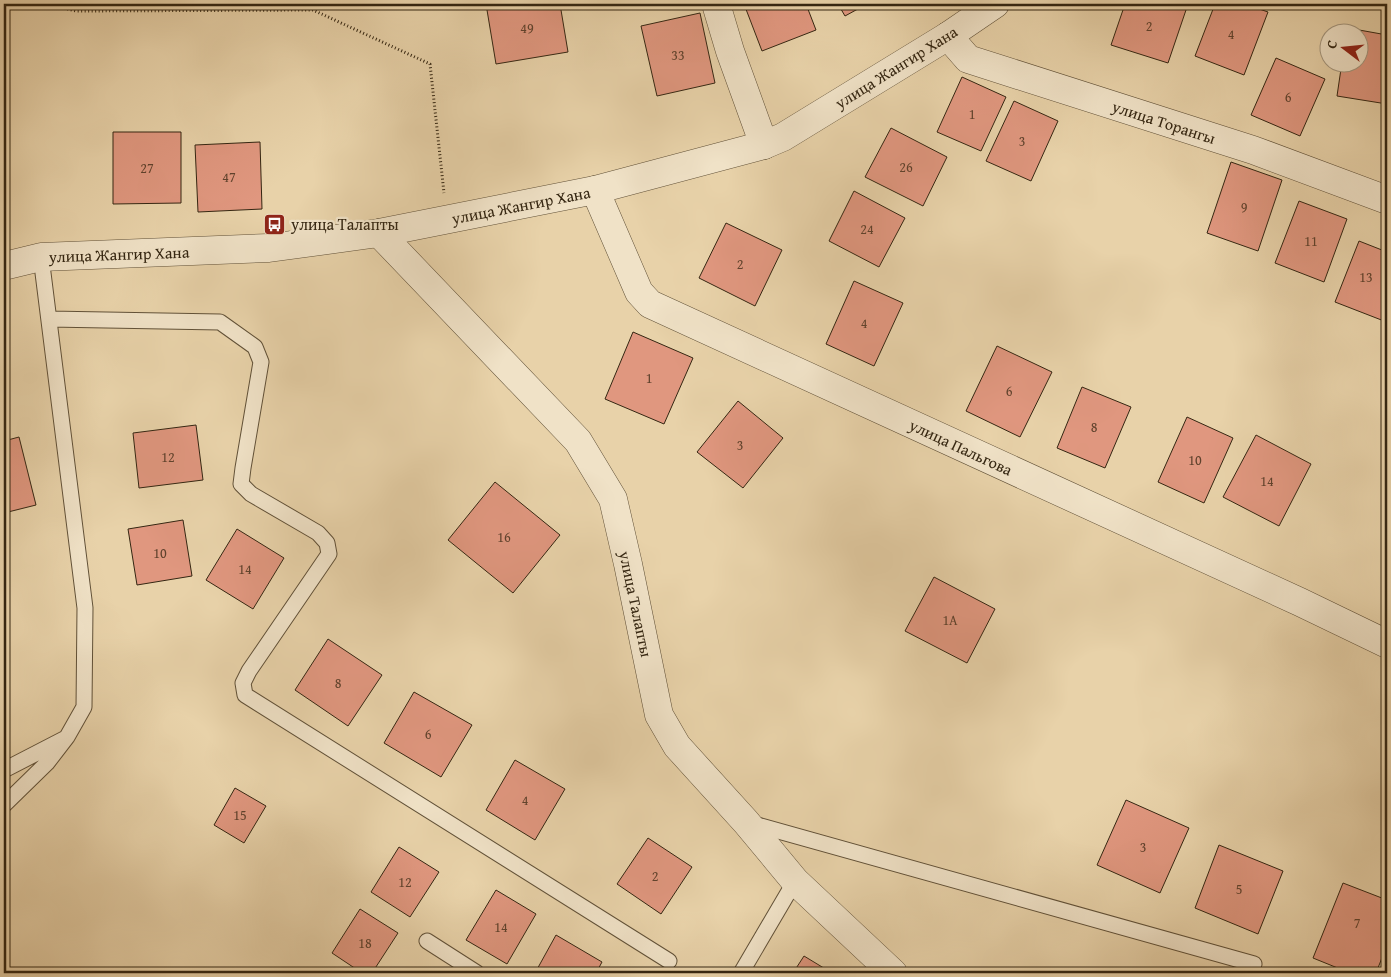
<svg xmlns="http://www.w3.org/2000/svg" width="1391" height="977" viewBox="0 0 1391 977" font-family="'Gentium Book Plus',serif">
	<style>
		.building { fill: #e0977f; stroke: #342612 }
		.lines { fill: none; stroke-linecap: round; stroke-linejoin: round }
		.service-casing { stroke: #615138; stroke-width: 17 }
		.minor-casing { stroke: #615138; stroke-width: 29 }
		.tertiary-casing { stroke: #615138; stroke-width: 29 }
		.path { stroke: #342612; stroke-width: 3; stroke-dasharray: 1 2.5; stroke-linecap: butt }
		.service { stroke: #f0e2c7; stroke-width: 15 }
		.minor { stroke: #f0e2c7; stroke-width: 28 }
		.tertiary { stroke: #f0e2c7; stroke-width: 28 }
		.labels { text-anchor: middle; stroke-width: 4.5; stroke-linejoin: round; paint-order: stroke }
		.number-label { font-size: 14px; fill: #5f422d }
		.street-label { font-size: 16px; fill: #342612; stroke: #f0e2c7 }
		.poi-label { font-size: 16px; fill: #342612; stroke: #f0e2c7; text-anchor: start }
	</style>
	<rect width="100%" height="100%" fill="#e8d2a9"/>
	<filter id="stains"><feTurbulence type="fractalNoise" baseFrequency=".004" numOctaves="4"/><feColorMatrix values="0 0 0 0 .2 0 0 0 0 .09 0 0 0 0 .02 0 0 0 .5 -.17"/></filter>
	<radialGradient id="worn" r=".72"><stop offset=".6" stop-color="#630" stop-opacity="0"/><stop offset="1" stop-color="#630" stop-opacity=".3"/></radialGradient>
	<path class="building" d="M486,4H560L568,52L496,64Z
		M744,4H806L816,30L762,51Z
		M838,4H867L845,16Z
		M1125,4H1177L1187,7L1168,63L1111,45Z
		M1215,4H1245L1268,12L1244,75L1195,56Z
		M700,13L715,83L657,96L641,26Z
		M1348,28L1387,35V104L1337,96L1342,62H1358V32H1347Z
		M1276,58L1325,79L1300,136L1251,115Z
		M962,77L1006,97L981,151L937,132Z
		M1014,101L1058,121L1031,181L986,161Z
		M891,128L947,157L923,206L865,177Z
		M113,132H181V203L113,204Z
		M260,142L262,209L198,212L195,145Z
		M1231,162L1282,180L1258,251L1207,233Z
		M854,191L905,218L879,267L829,241Z
		M1299,201L1347,219L1324,282L1275,263Z
		M726,223L782,250L755,306L699,278Z
		M1359,241L1387,252V314L1384,321L1335,302Z
		M854,281L903,303L874,366L826,344Z
		M633,332L693,358L664,424L605,399Z
		M997,346L1052,372L1020,437L966,411Z
		M1082,387L1131,407L1105,468L1057,448Z
		M738,401L783,438L743,488L697,452Z
		M1187,417L1233,438L1204,503L1158,482Z
		M196,425L203,480L139,488L133,433Z
		M1256,435L1311,464L1279,526L1223,497Z
		M19,437L36,505L4,513V441Z
		M495,482L560,535L513,593L448,540Z
		M183,520L192,576L137,585L128,529Z
		M237,529L284,558L253,609L206,580Z
		M934,577L995,609L967,663L905,631Z
		M328,639L382,675L348,726L295,690Z
		M414,692L472,725L441,777L384,743Z
		M515,760L565,789L535,840L486,810Z
		M235,788L266,806L244,843L214,825Z
		M1126,800L1189,828L1160,893L1097,865Z
		M648,838L692,867L661,914L617,884Z
		M1219,845L1283,871L1258,934L1195,908Z
		M399,847L439,872L410,917L371,892Z
		M1343,883L1387,900V945L1376,973H1350L1313,958Z
		M496,890L536,914L507,964L466,940Z
		M360,909L398,933L372,973H362L332,953Z
		M556,935L602,962L596,973H535Z
		M804,956L832,973H793Z"/>
	<g class="lines">
		<defs>
			<path id="service" d="M49,319L220,322L255,347L261,362L243,468L241,484L251,494L318,533L327,543L329,554L249,671L243,683L245,695L669,961
				M4,770L64,739
				M4,805L47,763L67,737L84,707L85,608L41,257
				M750,823L1254,964
				M427,941L477,973
				M741,973L795,881"/>
			<path id="minor" d="M716,4L730,51L764,145
				M948,36L968,59L1253,150L1387,200
				M595,190L639,292L650,304L1300,602L1387,644
				M379,233L578,441L613,499L628,564L659,715L677,746L746,822L795,881L893,973"/>
			<path id="tertiary" d="M4,266L41,257L269,248L379,233L595,190L764,145L783,137L948,36L995,4"/>
		</defs>
		<use href="#service" class="service-casing"/>
		<use href="#minor" class="minor-casing"/>
		<use href="#tertiary" class="tertiary-casing"/>
		<path class="path" d="M47,4L76,11L313,10L430,64L444,193"/>
		<use href="#service" class="service"/>
		<use href="#minor" class="minor"/>
		<use href="#tertiary" class="tertiary"/>
	</g>
	<defs>
		<symbol id="bus-square" viewBox="-11 -11 22 22"><rect x="-9" y="-9" width="18" height="18" rx="4" fill="#8f2418" stroke="#f0e2c7"/><path d="M-5-6H5V4H4V6H2V4H-2V6H-4V4H-5ZM-3.5-4V0h7V-4ZM-3.5 1.2v1.5H-2V1.2ZM2 1.2v1.5H3.5V1.2Z" fill="#fff"/></symbol>
	</defs>
	<g fill-rule="evenodd">
		<use href="#bus-square" x="262" y="212" width="25" height="25"/>
	</g>
	<g class="labels">
		<g class="number-label">
			<text x="1149" y="31">2</text>
			<text x="527" y="33">49</text>
			<text x="1231" y="39">4</text>
			<text x="678" y="60">33</text>
			<text x="1288" y="102">6</text>
			<text x="972" y="119">1</text>
			<text x="1022" y="146">3</text>
			<text x="906" y="172">26</text>
			<text x="147" y="173">27</text>
			<text x="229" y="182">47</text>
			<text x="1244" y="212">9</text>
			<text x="867" y="234">24</text>
			<text x="1311" y="246">11</text>
			<text x="740" y="269">2</text>
			<text x="1366" y="282">13</text>
			<text x="864" y="328">4</text>
			<text x="649" y="383">1</text>
			<text x="1009" y="396">6</text>
			<text x="1094" y="432">8</text>
			<text x="740" y="450">3</text>
			<text x="168" y="462">12</text>
			<text x="1195" y="465">10</text>
			<text x="1267" y="486">14</text>
			<text x="504" y="542">16</text>
			<text x="160" y="558">10</text>
			<text x="245" y="574">14</text>
			<text x="950" y="625">1А</text>
			<text x="338" y="688">8</text>
			<text x="428" y="739">6</text>
			<text x="525" y="805">4</text>
			<text x="240" y="820">15</text>
			<text x="1143" y="852">3</text>
			<text x="655" y="881">2</text>
			<text x="405" y="887">12</text>
			<text x="1239" y="894">5</text>
			<text x="1357" y="928">7</text>
			<text x="501" y="932">14</text>
			<text x="365" y="948">18</text>
		</g>
		<g class="street-label">
			<text transform="translate(896 67) rotate(-32)" y="6">улица Жангир Хана</text>
			<text transform="translate(1164 122) rotate(18)" y="6">улица Торангы</text>
			<text transform="translate(521 205) rotate(-11)" y="6">улица Жангир Хана</text>
			<text transform="translate(119 254) rotate(-2)" y="6">улица Жангир Хана</text>
			<text transform="translate(961 447) rotate(25)" y="6">улица Пальгова</text>
			<text transform="translate(636 604) rotate(78)" y="6">улица Талапты</text>
		</g>
		<g class="poi-label">
			<text x="291" y="230">улица Талапты</text>
		</g>
	</g>
	<rect width="1391" height="977" fill="none" stroke="#e8d2a9" stroke-width="20"/>
	<rect x="5" y="5" width="1381" height="967" fill="none" stroke="#342612" stroke-width="2.5"/>
	<rect x="10" y="10" width="1371" height="957" fill="none" stroke="#342612"/>
	<g transform="translate(1344 48) rotate(286)"><circle r="24" fill="#f0e2c7" stroke="#a5977f"/>
	<path d="M0-4L9 19L0 12L-9 19Z" fill="#8f2418"/>
	<text y="-8" font-size="14" font-weight="bold" text-anchor="middle" fill="#342612">С</text>
	</g>
	<rect width="100%" height="100%" filter="url(#stains)"/>
	<rect width="100%" height="100%" fill="url(#worn)"/>
</svg>
